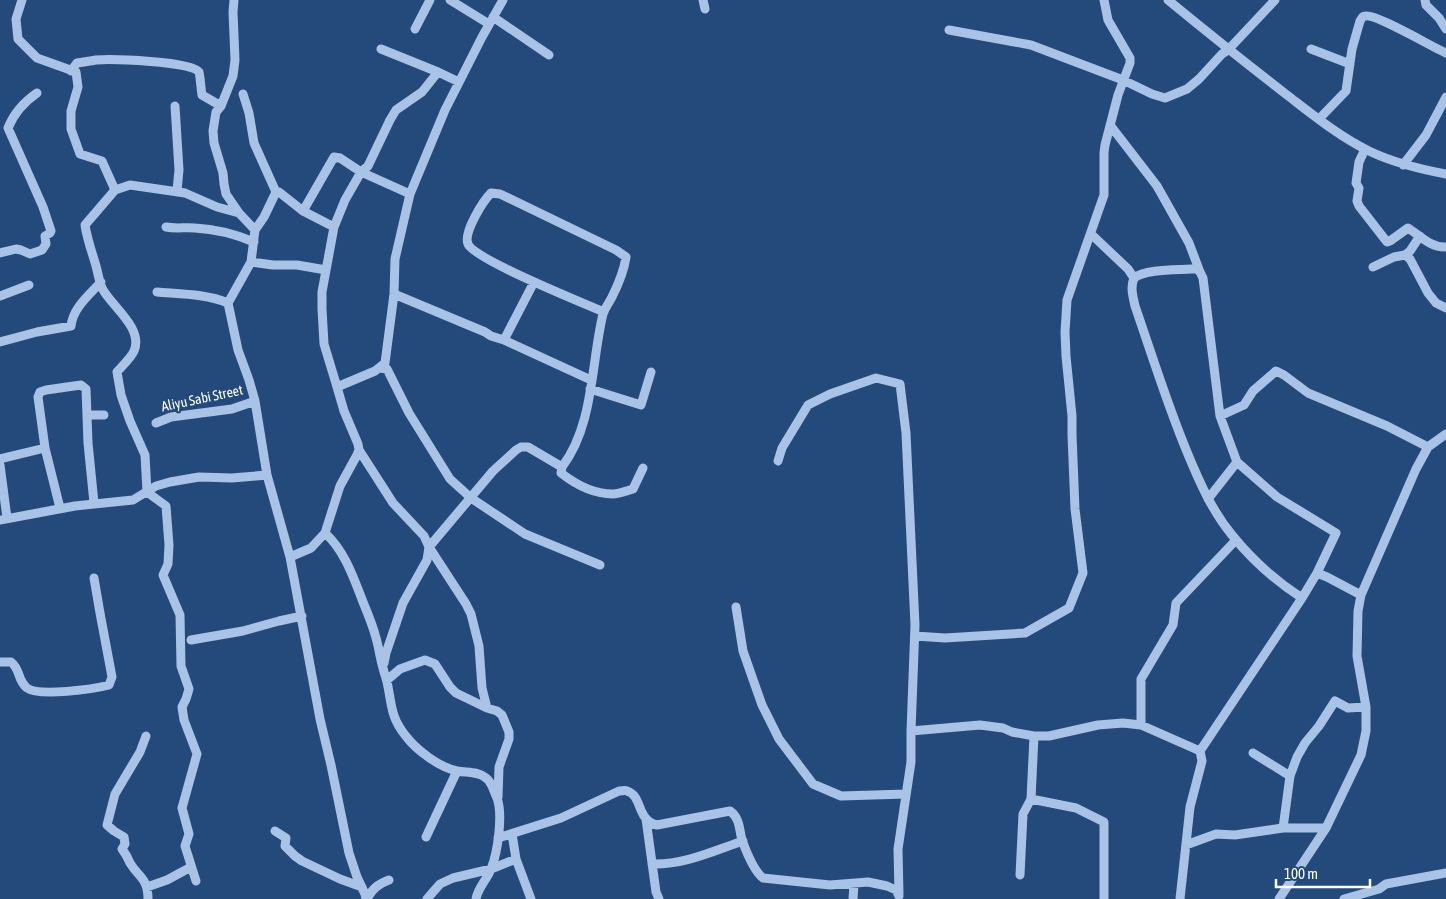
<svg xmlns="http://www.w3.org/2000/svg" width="1446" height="899" viewBox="0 0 1446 899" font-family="'Asap Condensed',sans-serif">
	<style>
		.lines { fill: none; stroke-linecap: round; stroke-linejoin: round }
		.minor { stroke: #a8c3e5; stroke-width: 9 }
		.labels { text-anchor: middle; stroke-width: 4.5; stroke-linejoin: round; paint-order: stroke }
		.street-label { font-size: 14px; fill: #fff; stroke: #24497b }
	</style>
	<rect width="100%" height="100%" fill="#24497b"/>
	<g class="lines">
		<path class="minor" d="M22,0L16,19L18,39L37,58L76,72L78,87L71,111V129L80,154L102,161L115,190
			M234,0L233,12L235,60L233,76L221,106L216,112L213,131L214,143L223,173L224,184L226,194L239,213
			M450,0L489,24
			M703,0L705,9
			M1168,0C1207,32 1247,64 1287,95C1313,115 1340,137 1369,151C1394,163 1419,169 1446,174
			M1425,0L1426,5L1439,18L1446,29
			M493,17L549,55
			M415,29L430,0
			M949,30L1031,45L1123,80L1152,94L1165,98L1187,89L1199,79L1222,54L1228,50L1275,0
			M381,49L438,72
			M1311,49L1350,64
			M71,71L77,63C84,62 90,61 96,60C111,59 192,61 199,72C200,74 201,90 202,95L221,106
			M243,94L249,113L254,143L276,192
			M175,106L179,170L177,191
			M1319,119L1346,91L1352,49L1360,21C1362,18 1362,16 1366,16C1376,14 1432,47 1446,53
			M1110,125L1157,186L1189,243L1200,272
			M1365,149L1359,162L1356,183L1359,188L1357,201L1359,206L1387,242L1390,241L1408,228C1419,235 1431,248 1446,247
			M1403,165L1426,135L1446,97
			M303,211L334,157L340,158L361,172L410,194
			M166,227C176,229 185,227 195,228C215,229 235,234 254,242
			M334,227L303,211L279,192H276L264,217L255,230L251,262L228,303L238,350L249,380L255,401L267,475L290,557L320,719L331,765L349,853L357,877L365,894L366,899
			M1091,234L1128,269L1134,278C1130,288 1133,296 1135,306C1152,355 1167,404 1187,452C1199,481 1212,511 1232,535C1252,560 1276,581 1302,598L1317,573L1327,577L1361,595
			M0,253L16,249L21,250L30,254L42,250L46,244L45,236L50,233L51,231L43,207L8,128C14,113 24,102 37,93
			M1405,255L1410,259L1428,293L1436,303L1446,308
			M251,262L273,265H297L326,270
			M1373,267L1394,257L1405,255L1410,251L1420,236
			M1134,278C1145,269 1176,270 1191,269H1197L1200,272L1203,278L1220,416L1237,462L1208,499
			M157,292C181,294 207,294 228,303
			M394,294L485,332L491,336L504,340L534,282
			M0,296L29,285
			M504,340L591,380
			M0,342L37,332L71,326C73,308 89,295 101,282
			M379,368L387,369L409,413L450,479L471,498L525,534L600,565
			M337,387L324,344L322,309V292L334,227L345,200L361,172L368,166L390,120L396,110L422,92L438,72L459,82
			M590,389L641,405L651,372
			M87,415H104
			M1220,416L1244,405L1253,391L1276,371L1284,375L1308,393L1387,426L1428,447
			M156,423L171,417L232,409L255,401
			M359,450L393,503L424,536L429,547L427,560L403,603L386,653L384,663
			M0,459L45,448
			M778,461L782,448L808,405L830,394L876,378L900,384L906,433L915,625L911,731V762L898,849L899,894
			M1237,462L1277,497L1336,533L1317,573
			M0,465L7,518
			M562,467C594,425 591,363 603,314C605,308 609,303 612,297C618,285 624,271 626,257L616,250L500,194L491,193C483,201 463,233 468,244C474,259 583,303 604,312
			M60,508L45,448L38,397L40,392L46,390L81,385L86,389L88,443L94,503
			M0,520L75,506L133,500L156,486L170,482L199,477L232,478L267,475
			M325,533C345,551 354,579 363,602C368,614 373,626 376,638C379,648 380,658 383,668C384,673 386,677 387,682C392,704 390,716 405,735C416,750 439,767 457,771C467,773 478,771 486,778C492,782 494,792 497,798C503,814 498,852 491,869C487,880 478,887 476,899
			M290,557L311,548L325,533L340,486L357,455L359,450L358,444L344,411L337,387L375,371L385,363L394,294L395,259L410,194L445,110L482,37L503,0
			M736,607L743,651L762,705L779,739L813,784L841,796L906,794
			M915,636L945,638L1025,633L1069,608L1083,573L1075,509L1072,435V416L1066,356L1065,332L1067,300L1104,195V153L1105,145L1118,95L1130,63V58L1108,20L1104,0
			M191,640L243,631L279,621L302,616
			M0,662H11C21,670 17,680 27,688C39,697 94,689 109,685L112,677L100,613L94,578
			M387,680L400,669L425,660L435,664L450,687L456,693L487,708L497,711L502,715L509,732V739L499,767L498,797
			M487,708L482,688L479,646L471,614L466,604L429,547L493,471L516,450L521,447H528L562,467L561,473C575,484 594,494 613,494C619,494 626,491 633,489L643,468
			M1141,725V679L1173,625L1176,603L1236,540
			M911,731L980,725L1003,728L1012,732L1034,736H1049L1098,725L1123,723L1141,725L1200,751
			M146,736L140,752L115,794L107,825L114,831L124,837L125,844L122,849C125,853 128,858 130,863C139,878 148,878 148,899
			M1253,753L1290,776
			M1031,799L1076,808L1104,822V899
			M646,819L656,892L659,899
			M1283,828L1290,776L1297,757L1305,743L1319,726L1335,701L1348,708L1366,707
			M275,831L286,838L285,846L295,856L302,861L340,879L362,887
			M512,834L516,859L531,899
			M426,837L457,771
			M498,838L561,818L619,791C622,791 625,790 627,791C643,796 636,820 657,825L730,811C740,818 739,829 742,840C746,851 754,871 763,878L830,885L868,882L887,886L896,890L899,896
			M1186,845L1216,834L1235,835L1283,828H1326
			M652,864C684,865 713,851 743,841
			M1020,875L1023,814L1031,799L1034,736
			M196,881L185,846L189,834L182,808L197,754L184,720L182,707L186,699L189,689L181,666L180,615L163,575L168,564L169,545L166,506L147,492L145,455L130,421L121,395L117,372C122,366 131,358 134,351C144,328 111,306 102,288C99,281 98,273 96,266C92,252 87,239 85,225L115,190L130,185L185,193L217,207L239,213L255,230
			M147,887L167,880L191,867
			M367,899C372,889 378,884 389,880
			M427,899L440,884L453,878L491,869L516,859
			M853,899L854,884
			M1180,899L1190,807L1202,761L1200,751L1302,598
			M1279,899L1326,828L1361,755L1366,731V707L1357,656L1358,611L1361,595L1416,469L1428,447L1446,434
			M1344,899L1379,889L1386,884L1446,873"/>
	</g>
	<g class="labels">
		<g class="street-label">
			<text transform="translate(202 398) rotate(-12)" y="5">Aliyu Sabi Street</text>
		</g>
	</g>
	<path d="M1276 879v8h94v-8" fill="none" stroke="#ffffff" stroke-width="2.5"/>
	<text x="1284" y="879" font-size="15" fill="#ffffff" stroke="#24497b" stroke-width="4" paint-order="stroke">100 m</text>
</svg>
